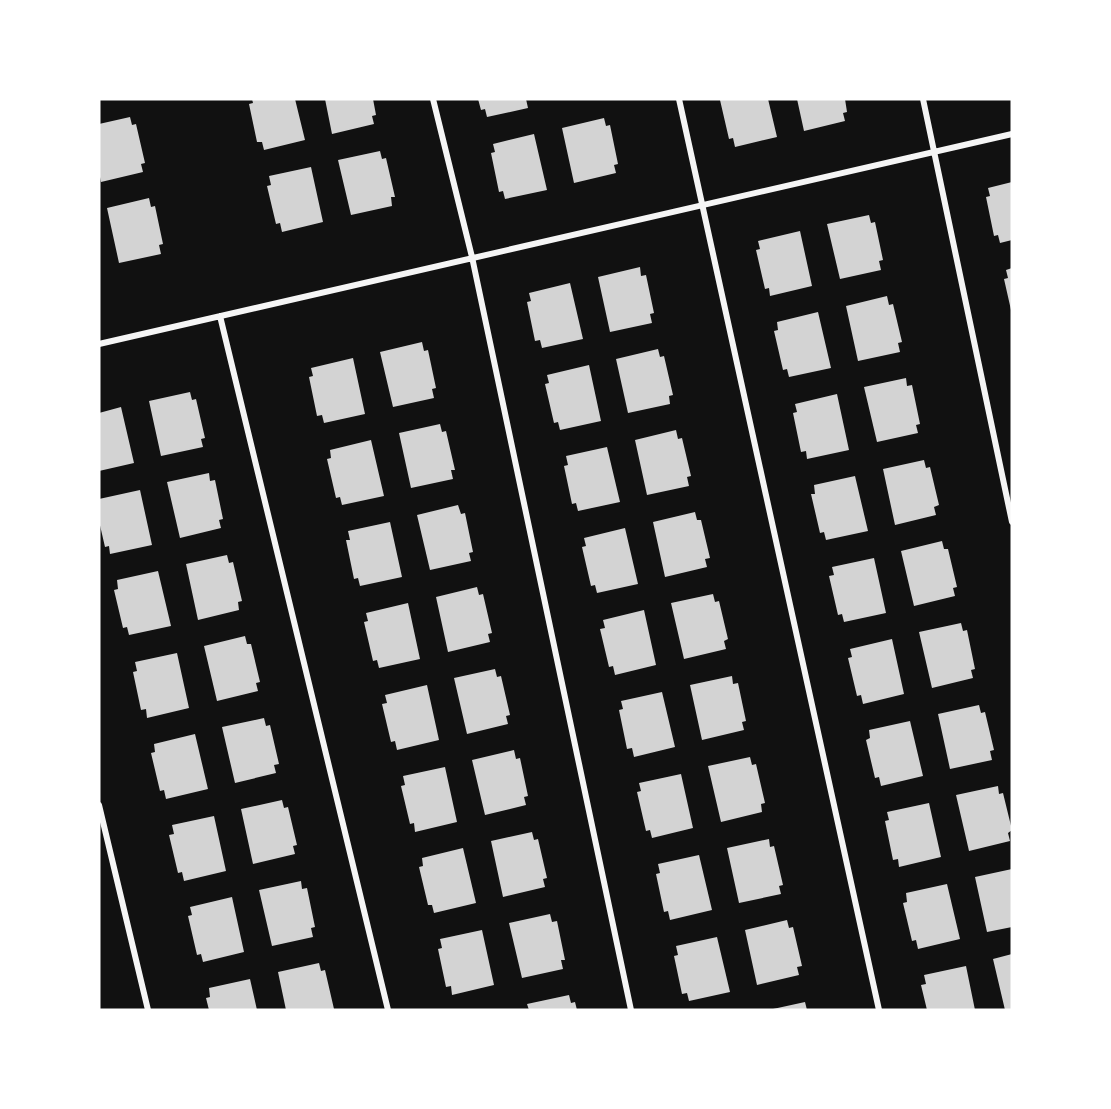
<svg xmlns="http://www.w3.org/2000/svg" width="1111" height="1109" viewBox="0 0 1111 1109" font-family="'PT Sans',sans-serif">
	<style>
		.building { fill: #d3d3d3 }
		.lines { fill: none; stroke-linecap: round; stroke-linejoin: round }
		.minor { stroke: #f5f5f5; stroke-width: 6 }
	</style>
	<rect width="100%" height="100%" fill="#111"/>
	<path class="building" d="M252,99H295L305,140L264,150L262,142H257L249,104L253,103Z
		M325,99H373L376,115L372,116L374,124L332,134Z
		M478,99H526L528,108L487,117L485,109L481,110Z
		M724,99H768L777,137L735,147L733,138L729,139L720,100Z
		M797,99H845L847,112L843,113L845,121L804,131Z
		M130,117L132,125L136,124L145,163L141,164L143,172L101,182L99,172V124Z
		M604,118L606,126L610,125L618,164L614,165L616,173L574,183L562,128Z
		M534,134L547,190L505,199L503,191L499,192L491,153L495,152L493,144Z
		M380,151L382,159L386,158L395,197H391L392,206L351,215L338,160Z
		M311,167L323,222L282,232L280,223L276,224L267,186L271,185L269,176Z
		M1012,182V240L1000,243L998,235L994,236L986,197L990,196L988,188Z
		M149,198L151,207L155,206L163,244L159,245L161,254L119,263L107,208Z
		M869,215L871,223L875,222L883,260L879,261L881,270L840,279L827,224Z
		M800,231L812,286L770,296L769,288L765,289L756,250L760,249L758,241Z
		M640,267L641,276L646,275L654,313L650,314L652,323L610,332L598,277Z
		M1012,268V310H1011L1004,279L1008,278L1006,270Z
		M570,283L583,339L542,348L540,340L535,341L527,302L531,301L529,293Z
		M887,296L889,305L893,304L902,342L898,343L900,352L858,361L846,306Z
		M818,312L831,368L789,377L787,369L783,370L774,331L778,330L777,322Z
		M422,342L424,351L428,350L436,388L432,389L434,398L393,407L380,352Z
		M658,349L660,357L664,356L673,395L669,396L670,404L628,413L616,359Z
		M353,358L365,414L324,423L322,415L317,416L309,377L313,376L311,368Z
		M589,365L601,421L560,430L558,422L554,423L545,384L549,383L547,375Z
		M906,378L907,386L912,385L920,424L916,425L918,433L877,442L864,387Z
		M190,392L192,400L196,399L205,438L201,439L203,447L161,456L149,401Z
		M837,394L849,450L807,459L806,451L801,452L793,413L797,412L795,404Z
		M121,407L134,463L99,471V413Z
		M440,424L442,432L446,431L455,470H451L453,479L411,488L399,433Z
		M676,430L678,439L682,438L691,476L687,477L689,486L647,495L635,440Z
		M371,440L384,496L342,505L340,497L336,498L327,459L331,458L330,450Z
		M607,447L620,502L578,511L576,503L572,504L564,466L568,465L566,456Z
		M924,460L926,468L930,467L939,505L934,507L936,515L895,525L883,469Z
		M209,473L210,481L215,480L223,519L219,520L221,528L180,538L167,482Z
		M855,476L868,531L826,540L824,532L820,533L811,494H815L814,485Z
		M140,490L152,545L110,554L109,546L105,547L99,521V499Z
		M458,505L461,514L465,513L473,552L469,553L471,561L430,570L417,515Z
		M695,512L697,520H701L710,558L705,559L707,567L665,577L653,522Z
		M390,522L402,577L360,586L358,578L354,579L346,540H350L348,531Z
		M625,528L638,584L597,593L595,585L591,586L582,547L586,546L584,538Z
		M942,541L944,549H948L957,587L953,588L955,596L914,606L901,551Z
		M227,555L229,563L233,562L242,601L238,602L239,610L198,620L186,564Z
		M874,558L886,613L844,622L842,614L838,615L829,576L834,575L832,567Z
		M158,571L171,626L129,635L127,627L123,628L114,590L118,589L117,580Z
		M477,587L479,595L483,594L492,633L488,634L490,642L448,652L436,597Z
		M713,594L715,602L719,601L728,639L724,641L726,649L684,659L671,603Z
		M408,603L420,659L379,668L377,660L373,661L364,622L368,621L366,613Z
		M644,610L656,665L615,675L613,666L609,667L600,629L605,628L603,620Z
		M961,623L963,631L967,630L975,669L971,670L973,678L932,688L919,632Z
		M245,636L247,644H251L260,682L256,683L258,691L217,701L204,646Z
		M892,639L904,694L863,704L861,695L857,696L848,658L852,657L850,649Z
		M177,653L189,708L147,718L146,709L141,710L133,672L137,671L135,662Z
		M495,669L497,677L501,676L510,715L506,716L508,724L467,734L454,678Z
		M732,676L733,684L738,683L746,721L742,722L744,730L702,740L690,685Z
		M427,685L439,740L397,750L395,741L391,742L382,704L387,703L385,695Z
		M662,692L675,747L634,757L632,748L627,749L619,710L623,709L621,701Z
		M979,705L981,713L985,712L994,750L990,751L992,760L950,769L938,714Z
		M264,718L266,726L270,725L279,764L274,765L276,773L235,783L222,727Z
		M910,721L923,776L881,786L879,777L875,778L866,740L870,738L869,730Z
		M195,734L208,789L166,799L164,790L160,791L151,753L155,752L154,744Z
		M514,750L516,759L520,758L528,796L524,797L526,805L485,815L472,760Z
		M750,757L752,765L756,764L765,803L761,804L762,812L721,822L708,766Z
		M445,767L457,822L415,832L414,823L410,824L401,786L405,785L403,776Z
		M681,774L693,828L652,838L650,830L646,831L637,792L641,791L639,783Z
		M998,786L999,794L1003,793L1012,830L1008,833L1010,841L969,851L956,795Z
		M282,800L284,808L288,807L297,845L293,846L295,854L253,864L241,809Z
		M929,803L941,857L899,867L898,859L893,860L885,821L889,820L887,812Z
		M214,816L226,871L184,881L182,872L178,873L169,835L174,834L172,825Z
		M532,832L534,840L538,839L547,878L543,879L545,887L503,897L491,841Z
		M769,839L770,847L774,846L783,885L779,886L781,894L739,903L727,848Z
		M463,848L476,903L434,913L432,905H428L419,867L423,866L422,858Z
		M699,855L712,910L670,920L668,911L664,912L656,874L660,873L658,864Z
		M1012,869V927L987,932L975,877Z
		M301,881L302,889L307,888L315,927L311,928L313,937L272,946L259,890Z
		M947,884L960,939L918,949L916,940L912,941L903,903L907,902L906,893Z
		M232,897L244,952L203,962L201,954L197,955L188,916L192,915L190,907Z
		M550,914L552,922L557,921L565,960H561L563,969L522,978L509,923Z
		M787,920L789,928L793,927L802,966L797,967L799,975L757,985L745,930Z
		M482,930L494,985L452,995L451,986L446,987L438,949L442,948L440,939Z
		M717,937L730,992L689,1001L687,993L682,994L674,956L678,955L676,946Z
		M1012,954V1010H1005L993,959Z
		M319,963L321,971L325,970L334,1009L286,1010L278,972Z
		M966,966L975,1010H927L921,985L926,984L924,975Z
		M250,979L257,1010H209L206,998L210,997L209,988Z
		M569,995L571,1003L575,1002L577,1010H529L527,1004Z
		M805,1002L807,1010H773V1009Z"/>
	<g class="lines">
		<path class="minor" d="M433,99L472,257L631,1010
			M679,99L879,1010
			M923,99L1012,522
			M220,316L388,1010
			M99,344L1012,134
			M99,805L148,1010"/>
	</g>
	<rect width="1111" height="1109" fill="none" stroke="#ffffff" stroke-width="201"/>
</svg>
